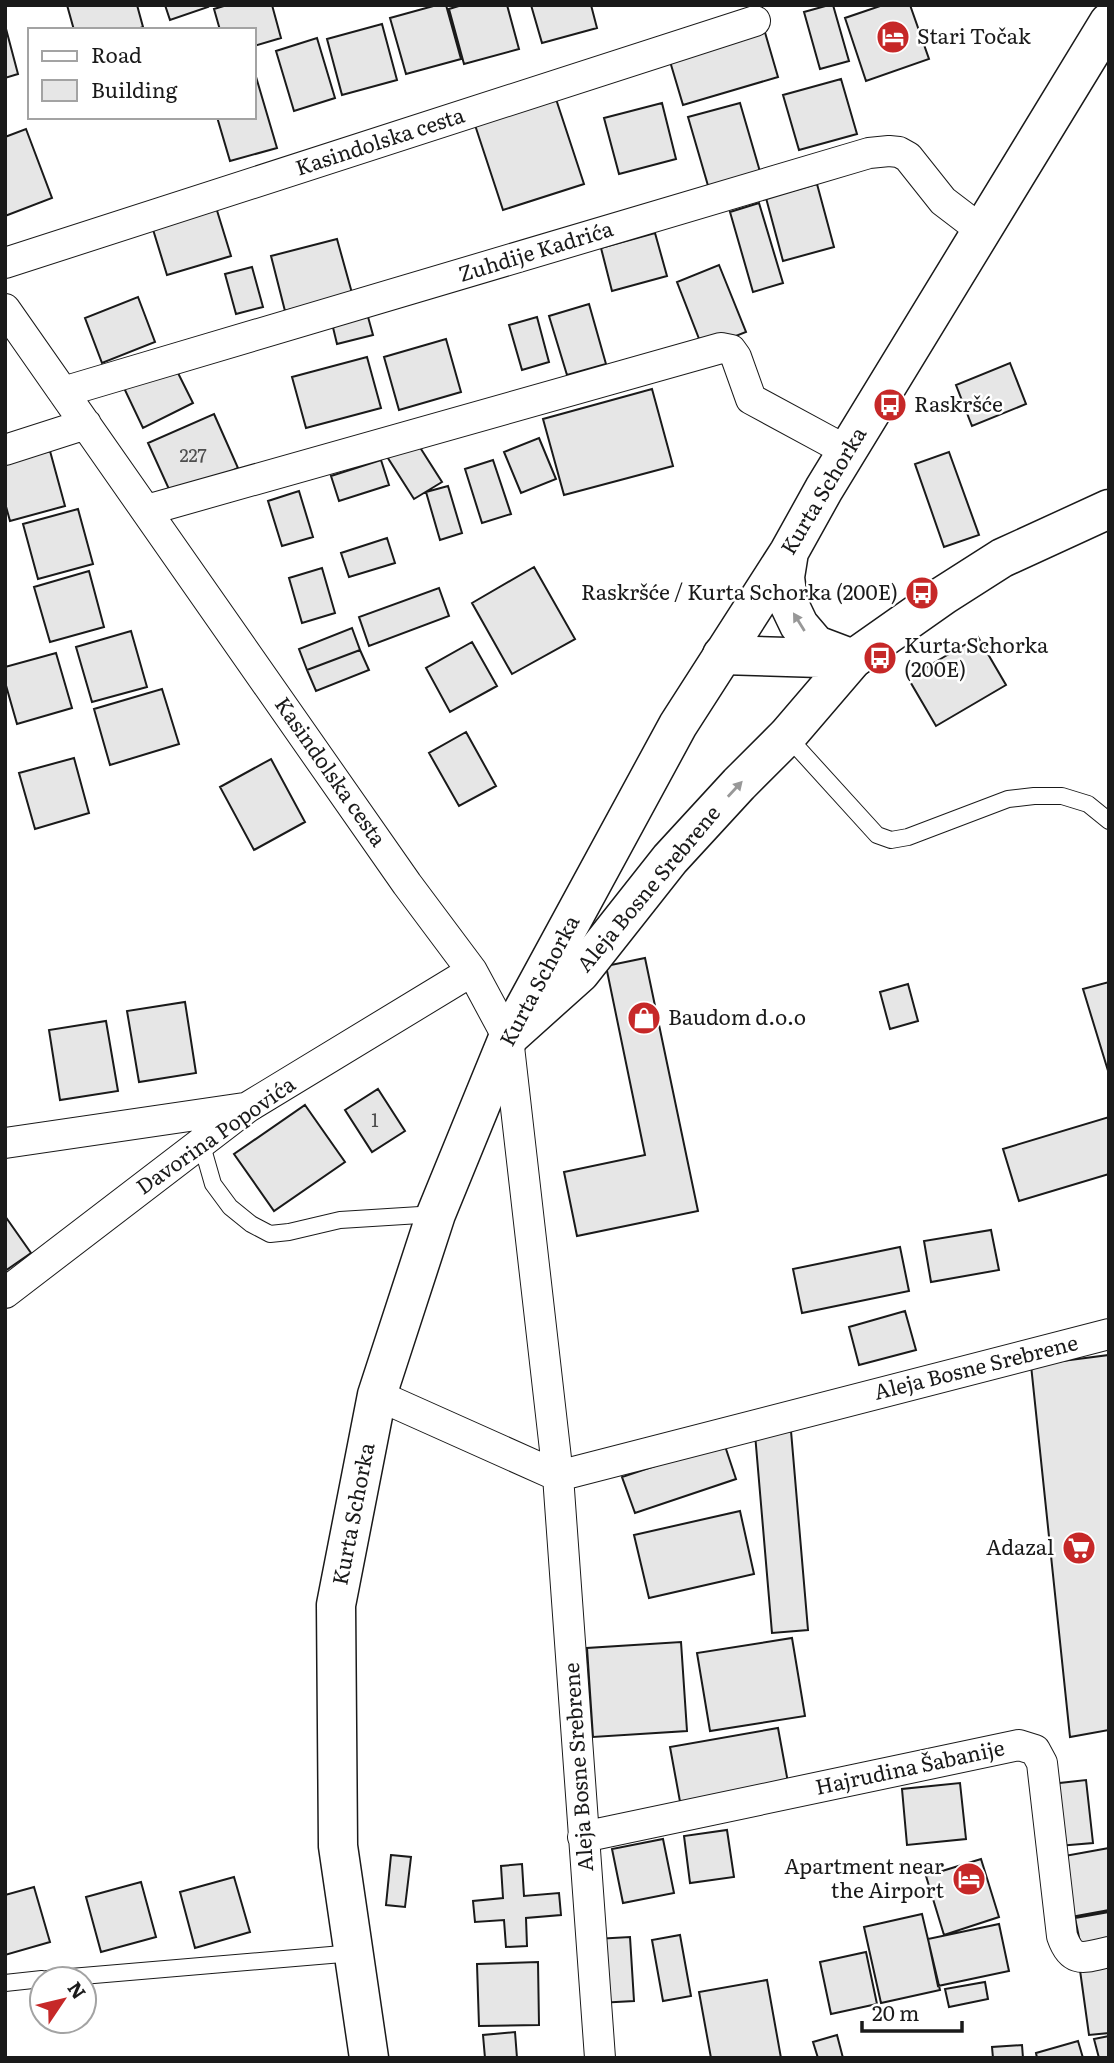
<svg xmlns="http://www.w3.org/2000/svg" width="1114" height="2063" viewBox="0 0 1114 2063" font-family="Literata,serif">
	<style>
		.building { fill: #e6e6e6; stroke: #1a1a1a; stroke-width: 2 }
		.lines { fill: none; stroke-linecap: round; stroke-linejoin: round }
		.lane-casing { stroke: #1a1a1a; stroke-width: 18 }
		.street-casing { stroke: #1a1a1a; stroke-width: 32 }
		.secondary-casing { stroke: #1a1a1a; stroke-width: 41 }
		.primary-casing { stroke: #1a1a1a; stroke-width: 41 }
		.lane { stroke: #fff; stroke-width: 16 }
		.street { stroke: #fff; stroke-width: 30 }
		.secondary { stroke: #fff; stroke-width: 38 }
		.primary { stroke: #fff; stroke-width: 38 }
		.oneway { fill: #989898 }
		.labels { text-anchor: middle; stroke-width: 5; stroke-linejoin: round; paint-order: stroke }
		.number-label { font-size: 18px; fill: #4d4d4d }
		.poi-label { font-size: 21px; fill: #1a1a1a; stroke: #fff; text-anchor: start }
		.street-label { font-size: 21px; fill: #1a1a1a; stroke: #fff }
	</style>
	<rect width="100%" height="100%" fill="#fff"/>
	<path class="building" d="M67,5H137L143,27L135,30H74Z
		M165,5H207L208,7L170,20Z
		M227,5H272L281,38L254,46V30H220L214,9Z
		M437,5H446L461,59L406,74L390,18Z
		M462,5H507L519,49L464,64L449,9Z
		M531,5H591L597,28L542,43Z
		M829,5H833L849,61L820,69L804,12Z
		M883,5H910L929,59L866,81L845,18Z
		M382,24L397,80L342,95L327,39Z
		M5,25L18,74L5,78Z
		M764,29L778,77L683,105L669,58Z
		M317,38L335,98L294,111L276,51Z
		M254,70L277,148L230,161L217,117H254Z
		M841,79L857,134L799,150L783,95Z
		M555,96L584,184L503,210L474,122Z
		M662,103L676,159L619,174L604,118Z
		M740,103L761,175L709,189L688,117Z
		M26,129L52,198L5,216V137Z
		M817,184L834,247L783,261L766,198Z
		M759,203L783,283L753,292L730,212Z
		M215,204L231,256L167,275L151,223Z
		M655,233L667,276L612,291L601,248Z
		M337,239L352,293L285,311L271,256Z
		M719,265L746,332L703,349L677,282Z
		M252,267L263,307L236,314L225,274Z
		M138,297L155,342L102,363L85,318Z
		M589,304L606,364L567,375L549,316Z
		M365,306L373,335L337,344L330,315Z
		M537,317L549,362L522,370L509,325Z
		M446,339L461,392L399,410L384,357Z
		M367,357L381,408L306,428L292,377Z
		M173,363L193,403L143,428L124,388Z
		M1010,363L1026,404L972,426L956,385Z
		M652,389L673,466L564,495L543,419Z
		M214,414L238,468L173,498L148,443Z
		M414,438L442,482L414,499L386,455Z
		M539,438L556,479L521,493L504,452Z
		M50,451L65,506L10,521L5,503V463Z
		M949,452L979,535L944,547L915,464Z
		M381,460L389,485L339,501L331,476Z
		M493,460L511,514L482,523L465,469Z
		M448,486L462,533L440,540L426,492Z
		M299,491L313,537L282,546L268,501Z
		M78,509L93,564L38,579L23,524Z
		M387,538L395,563L349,577L341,553Z
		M534,567L575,639L512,674L472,603Z
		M322,568L335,613L302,623L289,578Z
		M89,571L104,627L50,642L34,587Z
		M439,588L449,616L369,646L359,617Z
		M352,628L360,650L307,670L299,649Z
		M131,631L147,687L92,702L76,647Z
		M978,637L1006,685L936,726L908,678Z
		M472,642L497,686L450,712L426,668Z
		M360,650L369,670L316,691L307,670Z
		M56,653L72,708L17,724L5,682V667Z
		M162,689L179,744L110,765L94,709Z
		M466,732L496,786L459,806L429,753Z
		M74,758L89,813L35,829L19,773Z
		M271,759L305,822L254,850L220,787Z
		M645,958L698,1211L577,1236L564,1172L645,1155L606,966Z
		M1109,982V1074L1083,989Z
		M908,984L918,1021L890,1029L880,992Z
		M185,1002L196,1073L139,1082L127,1011Z
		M106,1021L118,1091L60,1100L49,1030Z
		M378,1089L405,1131L372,1152L345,1110Z
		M305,1105L345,1162L274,1211L234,1154Z
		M1109,1117V1174L1019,1201L1003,1149Z
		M5,1216L31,1253L5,1271Z
		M991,1230L999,1270L931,1282L924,1241Z
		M900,1247L909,1291L802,1313L793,1269Z
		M905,1311L916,1350L859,1365L849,1327Z
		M1109,1355V1730L1070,1737L1031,1365Z
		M791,1431L808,1630L772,1633L755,1434Z
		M724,1443L736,1479L635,1513L622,1477Z
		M740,1511L754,1574L649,1598L634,1535Z
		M792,1638L805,1716L710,1731L697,1653Z
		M681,1642L687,1731L593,1737L587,1648Z
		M778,1728L789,1788L681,1807L670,1747Z
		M1086,1780L1093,1843L1058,1846L1051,1784Z
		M960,1783L966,1839L907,1845L902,1789Z
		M727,1830L734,1877L690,1883L684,1836Z
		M663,1839L674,1893L623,1903L612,1849Z
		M1109,1848V1910L1071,1917L1059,1857Z
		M391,1855L411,1857L405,1907L386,1905Z
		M981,1859L999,1917L944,1935L926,1876Z
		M522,1864L524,1896L559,1893L561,1915L526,1918L527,1946L506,1947L504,1920L475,1922L473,1901L503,1898L501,1866Z
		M234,1877L250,1932L195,1948L180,1892Z
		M141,1882L156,1937L101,1952L86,1897Z
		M34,1887L50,1942L5,1955V1895Z
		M1109,1912V1947L1082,1952L1075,1918Z
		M922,1914L940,1990L881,2003L864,1927Z
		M999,1924L1009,1971L938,1986L928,1939Z
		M680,1935L691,1996L663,2001L652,1940Z
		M630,1937L634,2001L598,2003L595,1939Z
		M866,1952L877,2004L831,2014L820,1962Z
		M1109,1959V2033L1089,2035L1079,1963Z
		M538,1962L539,2025L479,2026L477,1964Z
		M767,1980L781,2058H711L699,1992Z
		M985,1982L988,1999L949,2007L945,1989Z
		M515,2032L517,2058H485L483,2035Z
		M837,2035L843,2058H818L813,2042Z
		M1109,2036V2058H1099L1094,2039Z
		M1078,2041L1083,2058H1037L1036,2053Z
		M1022,2045L1023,2058H993L992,2047Z"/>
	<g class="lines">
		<defs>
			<path id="lane" d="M787,736L877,835L891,840L908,837L1008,799L1034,796H1062L1088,804L1109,821
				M201,1142L213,1184L230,1207L251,1224L270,1234L289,1232L340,1220L436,1214
				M47,1979L354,1953
				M5,1983L42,1979"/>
			<path id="street" d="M5,263L755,21
				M5,309L407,884L472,971L508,1038L558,1476L600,2058
				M63,392L869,153L889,151L899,152L908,157L943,201L981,230
				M5,450L86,424
				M147,510L721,348L731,350L736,357L751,399L847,451
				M5,1143L244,1108
				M5,1293L248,1107L472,971
				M377,1395L558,1476L1109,1334
				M583,1837L1019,1745L1035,1750L1042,1763L1062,1936C1072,1965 1085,1957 1109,1952"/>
			<path id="secondary" d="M722,655L853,659
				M512,1034L580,973L670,859L739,784L787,736L853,659L944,595L1002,558L1109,509"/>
			<path id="primary" d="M789,552L785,577L788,602L799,625L816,645L853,659
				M369,2058L338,1846L336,1605L377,1395L436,1214L508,1038L678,725L789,552L824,489L1109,22"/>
		</defs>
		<use href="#lane" class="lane-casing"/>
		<use href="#street" class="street-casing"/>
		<use href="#secondary" class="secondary-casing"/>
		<use href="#primary" class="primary-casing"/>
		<use href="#lane" class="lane"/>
		<use href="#street" class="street"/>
		<use href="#secondary" class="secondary"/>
		<use href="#primary" class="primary"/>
	</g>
	<defs><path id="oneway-solid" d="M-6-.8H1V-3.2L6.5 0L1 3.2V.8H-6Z" transform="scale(1.75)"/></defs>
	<g class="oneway">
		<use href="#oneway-solid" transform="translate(799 622) rotate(-122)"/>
		<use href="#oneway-solid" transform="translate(735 789) rotate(-47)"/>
	</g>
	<defs>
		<symbol id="hotel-disc" viewBox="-11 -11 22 22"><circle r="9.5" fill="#c62828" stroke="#fff"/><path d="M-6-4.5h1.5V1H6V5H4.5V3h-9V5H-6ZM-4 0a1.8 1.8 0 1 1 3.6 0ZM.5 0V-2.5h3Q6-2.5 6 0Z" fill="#fff"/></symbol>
		<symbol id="bus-disc" viewBox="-11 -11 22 22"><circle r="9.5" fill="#c62828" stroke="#fff"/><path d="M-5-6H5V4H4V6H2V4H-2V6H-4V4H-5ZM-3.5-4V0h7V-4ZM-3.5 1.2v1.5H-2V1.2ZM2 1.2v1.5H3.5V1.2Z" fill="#fff"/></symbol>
		<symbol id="shop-disc" viewBox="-11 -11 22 22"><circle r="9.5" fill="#c62828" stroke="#fff"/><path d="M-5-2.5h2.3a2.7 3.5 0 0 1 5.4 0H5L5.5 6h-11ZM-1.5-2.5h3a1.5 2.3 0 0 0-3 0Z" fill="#fff"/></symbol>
		<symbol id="supermarket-disc" viewBox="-11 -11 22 22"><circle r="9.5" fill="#c62828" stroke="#fff"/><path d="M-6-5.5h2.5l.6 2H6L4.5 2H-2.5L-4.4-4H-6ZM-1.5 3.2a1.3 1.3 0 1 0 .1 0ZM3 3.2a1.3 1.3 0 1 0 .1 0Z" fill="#fff"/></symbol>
	</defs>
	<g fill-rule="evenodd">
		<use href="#hotel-disc" x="874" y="18" width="38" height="38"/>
		<use href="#bus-disc" x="871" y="386" width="38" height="38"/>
		<use href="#bus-disc" x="903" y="574" width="38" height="38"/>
		<use href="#bus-disc" x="861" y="639" width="38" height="38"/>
		<use href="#shop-disc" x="625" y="999" width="38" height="38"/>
		<use href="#supermarket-disc" x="1060" y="1529" width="38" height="38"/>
		<use href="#hotel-disc" x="950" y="1860" width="38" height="38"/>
	</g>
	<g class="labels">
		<g class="number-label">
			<text x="193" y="462">227</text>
			<text x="375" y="1127">1</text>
		</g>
		<g class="poi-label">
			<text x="917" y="44">Stari Točak</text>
			<text x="914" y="412">Raskršće</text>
			<text x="898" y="600" text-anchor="end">Raskršće / Kurta Schorka (200E)</text>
			<text x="904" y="653">Kurta Schorka<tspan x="904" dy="24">(200E)</tspan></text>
			<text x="668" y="1025">Baudom d.o.o</text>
			<text x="1054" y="1555" text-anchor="end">Adazal</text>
			<text x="944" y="1874" text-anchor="end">Apartment near<tspan x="944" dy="24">the Airport</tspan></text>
		</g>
		<g class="street-label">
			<text transform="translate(380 142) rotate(-18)" y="7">Kasindolska cesta</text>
			<text transform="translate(536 252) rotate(-17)" y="7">Zuhdije Kadrića</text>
			<text transform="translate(824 491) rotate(-59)" y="7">Kurta Schorka</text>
			<text transform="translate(330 772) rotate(55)" y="7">Kasindolska cesta</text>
			<text transform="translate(649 889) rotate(-50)" y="7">Aleja Bosne Srebrene</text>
			<text transform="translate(540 981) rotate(-62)" y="7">Kurta Schorka</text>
			<text transform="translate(216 1136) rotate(-35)" y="7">Davorina Popovića</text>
			<text transform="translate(976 1368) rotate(-14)" y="7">Aleja Bosne Srebrene</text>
			<text transform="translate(354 1514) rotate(-79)" y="7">Kurta Schorka</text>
			<text transform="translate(579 1767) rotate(-94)" y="7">Aleja Bosne Srebrene</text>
			<text transform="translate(910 1768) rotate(-12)" y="7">Hajrudina Šabanije</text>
		</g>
	</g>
	<rect width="1114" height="2063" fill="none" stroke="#1a1a1a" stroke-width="14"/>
	<rect x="28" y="28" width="228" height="91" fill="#ffffff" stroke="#a3a3a3" stroke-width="2"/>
	<rect x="42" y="51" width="35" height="10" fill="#ffffff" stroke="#a3a3a3" stroke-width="2"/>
	<text x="91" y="63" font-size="21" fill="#1a1a1a">Road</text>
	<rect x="42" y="80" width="35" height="21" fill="#e6e6e6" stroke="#a3a3a3" stroke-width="2"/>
	<text x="91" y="98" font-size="21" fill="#1a1a1a">Building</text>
	<g transform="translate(63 2000) rotate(55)"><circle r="33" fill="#ffffff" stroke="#a3a3a3" stroke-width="2"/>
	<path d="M0-5L12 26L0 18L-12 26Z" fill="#c62828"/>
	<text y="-10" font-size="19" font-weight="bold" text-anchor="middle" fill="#1a1a1a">N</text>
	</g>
	<path d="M862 2021v10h100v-10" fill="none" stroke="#1a1a1a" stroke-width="3.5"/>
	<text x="872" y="2021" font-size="21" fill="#1a1a1a" stroke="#ffffff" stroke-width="5" paint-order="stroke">20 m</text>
</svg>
